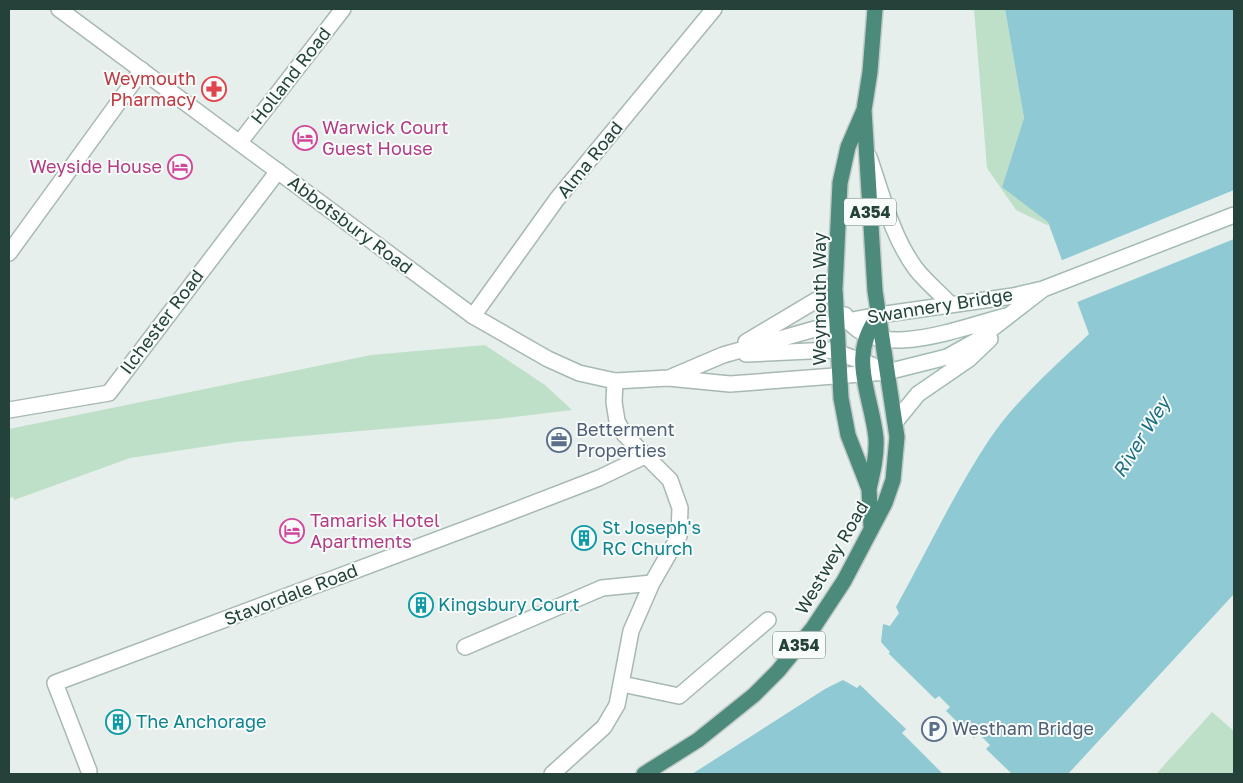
<svg xmlns="http://www.w3.org/2000/svg" width="1243" height="783" viewBox="0 0 1243 783" font-family="'Golos Text',sans-serif">
	<style>
		.green { fill: #bfe0c8 }
		.water { fill: #8ec9d4 }
		.pier { fill: #e6efeb }
		.lines { fill: none; stroke-linecap: round; stroke-linejoin: round }
		.minor-casing { stroke: #a8b8b2; stroke-width: 18 }
		.tertiary-casing { stroke: #a8b8b2; stroke-width: 18 }
		.secondary-casing { stroke: #a4bbb3; stroke-width: 18 }
		.trunk-casing { stroke: #c2cac8; stroke-width: 18 }
		.minor { stroke: #fff; stroke-width: 15 }
		.tertiary { stroke: #fff; stroke-width: 15 }
		.secondary { stroke: #fff; stroke-width: 15 }
		.trunk { stroke: #4c8a7c; stroke-width: 15 }
		.labels { text-anchor: middle; stroke-width: 4; stroke-linejoin: round; paint-order: stroke }
		.shield { fill: #f7fbf9; stroke: #637a73; stroke-width: 1 }
		.shield-label { font-size: 16px; font-weight: bold; fill: #24423a }
		.street-label { font-size: 18px; fill: #24423a; stroke: #f7fbf9 }
		.health-label { font-size: 18px; fill: #be3a42; stroke: #f7fbf9; text-anchor: end }
		.hotel-label { font-size: 18px; fill: #b23c85; stroke: #f7fbf9; text-anchor: start }
		.service-label { font-size: 18px; fill: #4e5e75; stroke: #f7fbf9; text-anchor: start }
		.culture-label { font-size: 18px; fill: #0d838f; stroke: #f7fbf9; text-anchor: start }
		.water-label { font-size: 19px; font-style: italic; fill: #1c6f80; stroke: #f7fbf9 }
	</style>
	<rect width="100%" height="100%" fill="#e6efeb"/>
	<path class="green" d="M974,9H1005L1024,118L1002,187L1234,157L1047,225L1016,210L987,168Z
		M485,345L545,385L572,410L497,419L235,442L130,458L14,500L13,497L9,498V429L371,355Z
		M1212,712L1234,731V774H1156Z"/>
	<path class="water" d="M1005,9H1234V594L1068,774H692L825,689L843,680L857,688L890,652L881,642L883,624L890,626L899,613L896,607C927,551 954,493 989,440C1016,400 1054,367 1089,334L1048,222L1002,187L1024,118Z"/>
	<path class="pier" d="M1234,190V239L1075,303L1060,261Z
		M882,647L935,699L939,696L950,707L946,711L974,738L979,734L990,745L986,749L1012,774H943L902,733L906,729L858,683L887,652Z"/>
	<g class="lines">
		<defs>
			<path id="minor" d="M240,142L343,9
				M9,253L142,70
				M473,316L557,199L714,9
				M9,410L109,393L278,171
				M465,647L602,588L652,583
				M622,684L679,696L768,620
				M89,771L55,683L503,515L599,478L645,456
				M552,774L604,727L617,705L631,631L652,583L679,536L680,508L670,480L624,434L617,421L614,402L615,381"/>
			<path id="tertiary" d="M59,9L473,316L548,359L579,373L615,381L668,378L730,384L887,372
				M746,342L835,289
				M746,354L831,350L872,365
				M669,378L723,355L836,323"/>
			<path id="secondary" d="M869,157C882,194 892,237 916,269C926,282 940,293 951,305
				M845,315C872,365 965,326 1006,316
				M836,323L879,315L1013,296L1043,289L1234,215
				M887,372L947,357L976,341L1042,290
				M896,421L918,394L969,359L990,339"/>
			<path id="trunk" d="M869,489C873,472 877,455 876,438C871,392 847,357 879,315
				M871,526L869,489L848,435L841,398L835,289L840,183L848,147L864,110L870,72L875,9
				M644,774L698,740L754,695L778,671L813,628L844,581L885,503L893,480L897,437L875,291L864,110"/>
		</defs>
		<use href="#minor" class="minor-casing"/>
		<use href="#tertiary" class="tertiary-casing"/>
		<use href="#secondary" class="secondary-casing"/>
		<use href="#trunk" class="trunk-casing"/>
		<use href="#minor" class="minor"/>
		<use href="#tertiary" class="tertiary"/>
		<use href="#secondary" class="secondary"/>
		<use href="#trunk" class="trunk"/>
	</g>
	<defs>
		<symbol id="pharmacy-ring" viewBox="-11 -11 22 22"><circle r="9.5" fill="#f7fbf9" stroke="#e0444e" stroke-width="1.5"/><path d="M-2-6h4v4h4v4h-4v4h-4v-4h-4v-4h4Z" fill="#e0444e"/></symbol>
		<symbol id="hotel-ring" viewBox="-11 -11 22 22"><circle r="9.5" fill="#f7fbf9" stroke="#d1479c" stroke-width="1.5"/><path d="M-6-4.5h1.5V1H6V5H4.5V3h-9V5H-6ZM-4 0a1.8 1.8 0 1 1 3.6 0ZM.5 0V-2.5h3Q6-2.5 6 0Z" fill="#d1479c"/></symbol>
		<symbol id="office-ring" viewBox="-11 -11 22 22"><circle r="9.5" fill="#f7fbf9" stroke="#5c6f8a" stroke-width="1.5"/><path d="M-6-3h4V-5.5h4V-3h4V5H-6ZM-1-4.5V-3h2v-1.5ZM-6 0V1H6V0Z" fill="#5c6f8a"/></symbol>
		<symbol id="building-ring" viewBox="-11 -11 22 22"><circle r="9.5" fill="#f7fbf9" stroke="#0f9aa8" stroke-width="1.5"/><path d="M-4-6H4V6H1V3H-1V6H-4ZM-2.5-4.3h1.7v1.8h-1.7ZM.8-4.3h1.7v1.8H.8ZM-2.5-1h1.7V.8h-1.7ZM.8-1h1.7V.8H.8Z" fill="#0f9aa8"/></symbol>
		<symbol id="parking-ring" viewBox="-11 -11 22 22"><circle r="9.5" fill="#f7fbf9" stroke="#5c6f8a" stroke-width="1.5"/><path d="M-3.5-5.5H1a3.5 3.5 0 0 1 0 7H-1V5.5H-3.5ZM-1-3.4V-.6H.8a1.4 1.4 0 0 0 0-2.8Z" fill="#5c6f8a"/></symbol>
	</defs>
	<g fill-rule="evenodd">
		<use href="#pharmacy-ring" x="200" y="75" width="28" height="28"/>
		<use href="#hotel-ring" x="291" y="124" width="28" height="28"/>
		<use href="#hotel-ring" x="166" y="153" width="28" height="28"/>
		<use href="#office-ring" x="545" y="426" width="28" height="28"/>
		<use href="#hotel-ring" x="278" y="517" width="28" height="28"/>
		<use href="#building-ring" x="570" y="524" width="28" height="28"/>
		<use href="#building-ring" x="407" y="591" width="28" height="28"/>
		<use href="#building-ring" x="104" y="708" width="28" height="28"/>
		<use href="#parking-ring" x="920" y="715" width="28" height="28"/>
	</g>
	<g class="labels">
		<g class="shield">
			<rect x="844" y="198.5" width="52" height="27" rx="4"/>
			<rect x="773" y="631.5" width="52" height="27" rx="4"/>
		</g>
		<g class="shield-label">
			<text x="870" y="218">A354</text>
			<text x="799" y="651">A354</text>
		</g>
		<g class="street-label">
			<text transform="translate(291 76) rotate(-52)" y="6">Holland Road</text>
			<text transform="translate(590 160) rotate(-51)" y="6">Alma Road</text>
			<text transform="translate(350 225) rotate(37)" y="6">Abbotsbury Road</text>
			<text transform="translate(820 299) rotate(-90)" y="6">Weymouth Way</text>
			<text transform="translate(940 306) rotate(-9)" y="6">Swannery Bridge</text>
			<text transform="translate(162 322) rotate(-53)" y="6">Ilchester Road</text>
			<text transform="translate(832 558) rotate(-60)" y="6">Westwey Road</text>
			<text transform="translate(291 595) rotate(-21)" y="6">Stavordale Road</text>
		</g>
		<g class="health-label">
			<text x="196" y="85">Weymouth<tspan x="196" dy="21">Pharmacy</tspan></text>
		</g>
		<g class="hotel-label">
			<text x="322" y="134">Warwick Court<tspan x="322" dy="21">Guest House</tspan></text>
			<text x="162" y="173" text-anchor="end">Weyside House</text>
			<text x="310" y="527">Tamarisk Hotel<tspan x="310" dy="21">Apartments</tspan></text>
		</g>
		<g class="service-label">
			<text x="576" y="436">Betterment<tspan x="576" dy="21">Properties</tspan></text>
			<text x="952" y="735">Westham Bridge</text>
		</g>
		<g class="culture-label">
			<text x="602" y="534">St Joseph's<tspan x="602" dy="21">RC Church</tspan></text>
			<text x="438" y="611">Kingsbury Court</text>
			<text x="136" y="728">The Anchorage</text>
		</g>
		<g class="water-label">
			<text transform="translate(1141 437) rotate(-58)" y="7">River Wey</text>
		</g>
	</g>
	<rect width="1243" height="783" fill="none" stroke="#24423a" stroke-width="20"/>
</svg>
